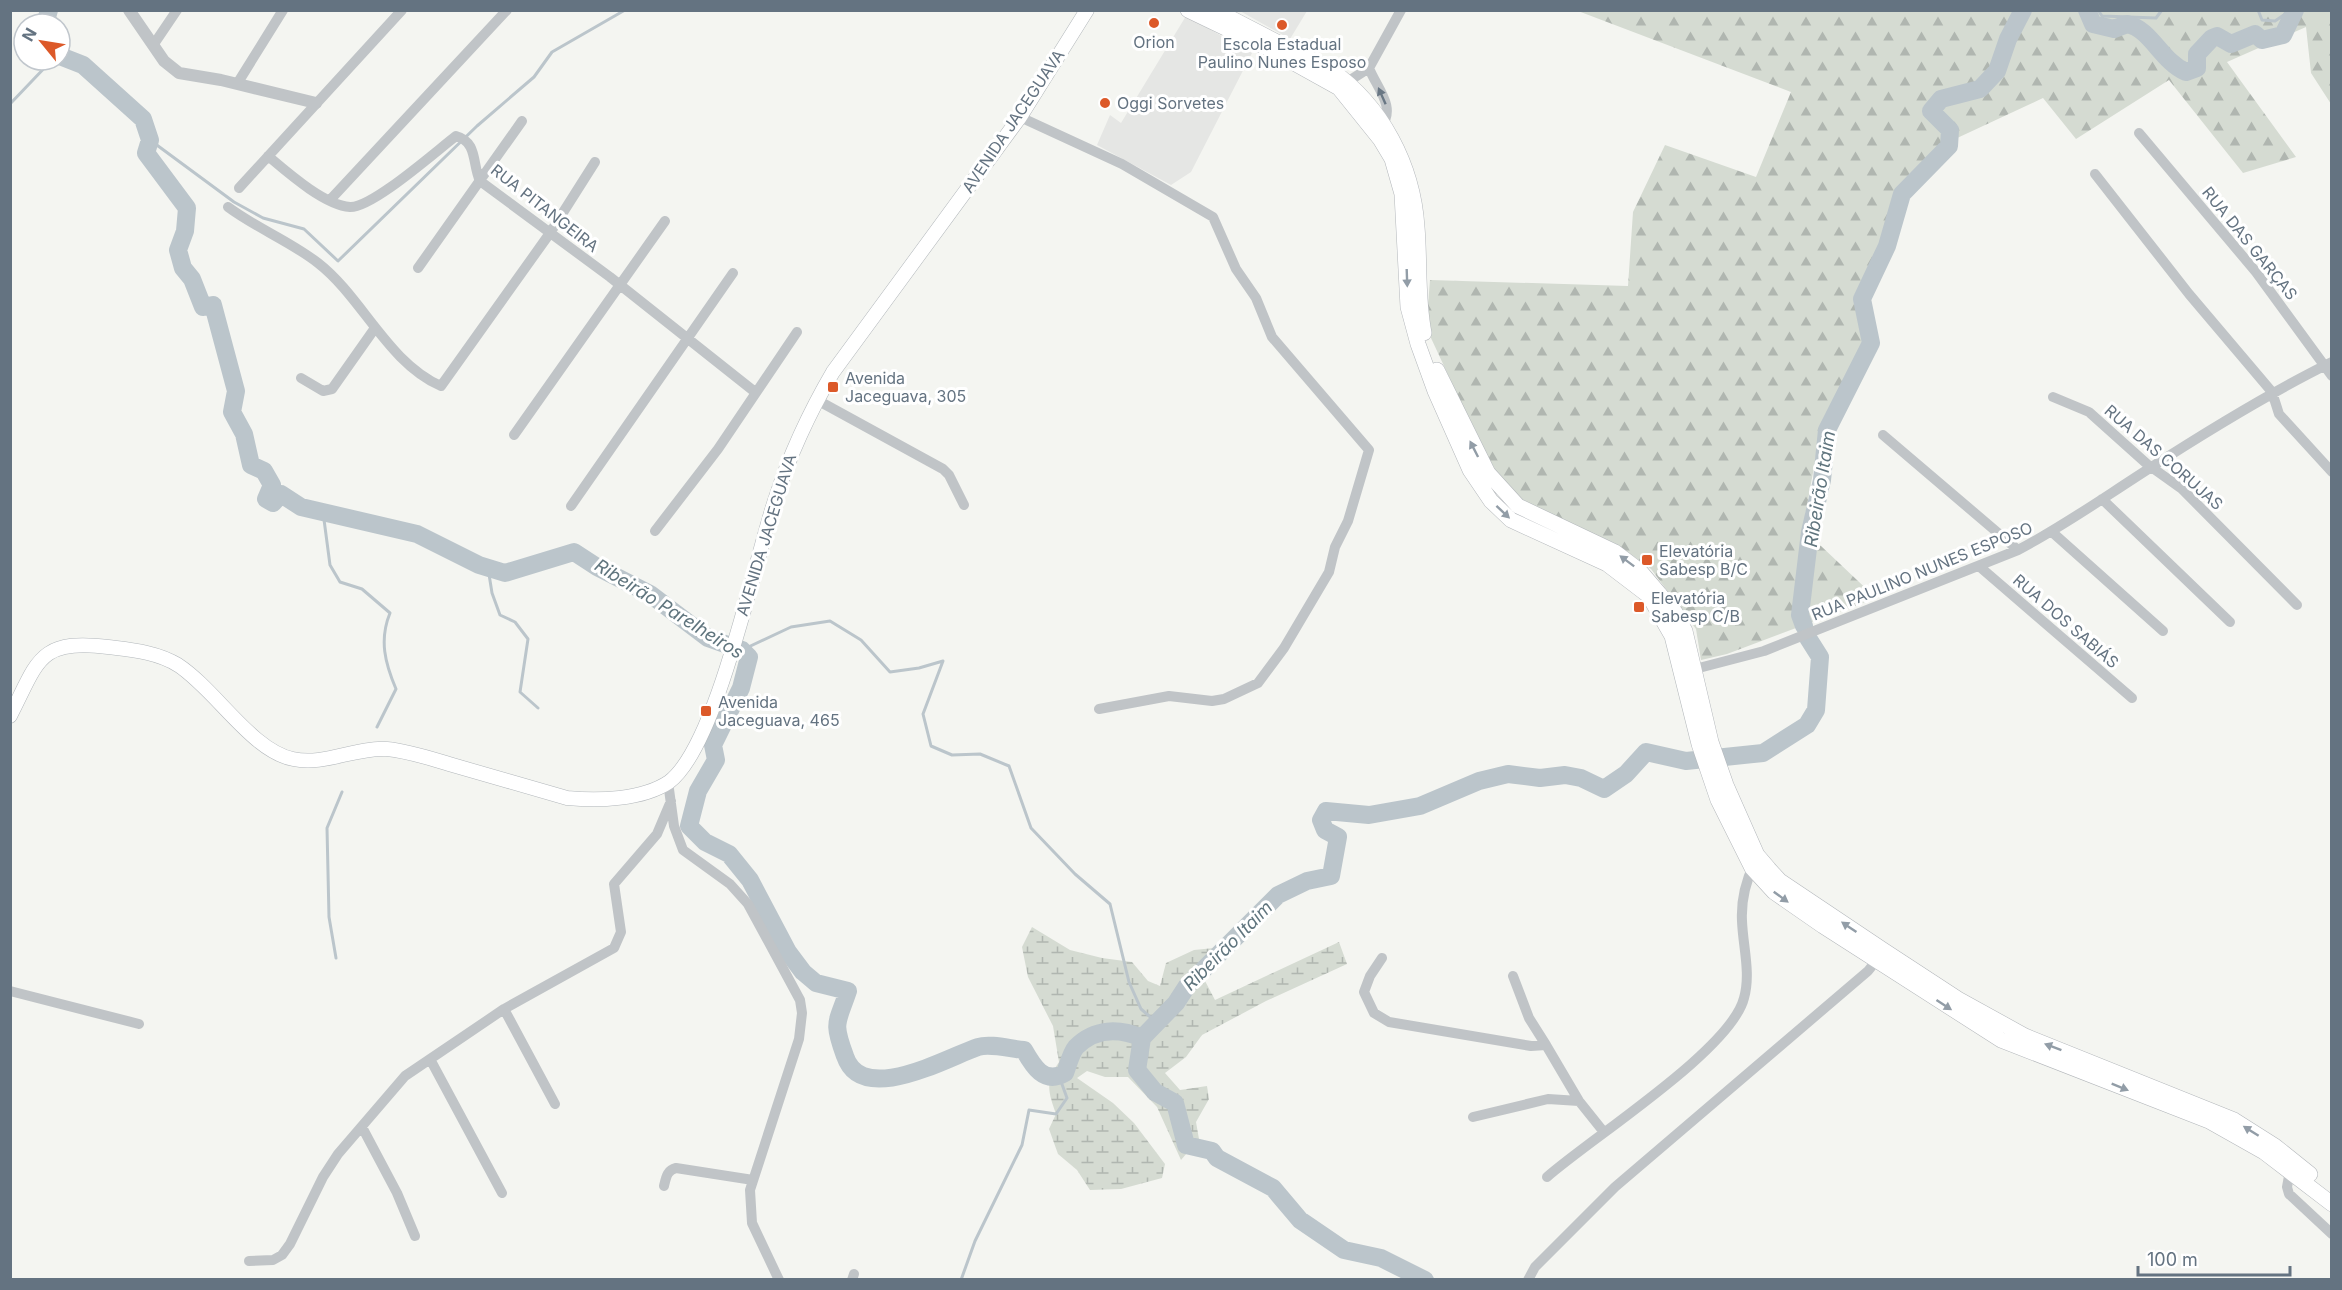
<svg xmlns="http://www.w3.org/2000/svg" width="2342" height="1290" viewBox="0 0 2342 1290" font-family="Inter,sans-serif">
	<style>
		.built { fill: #e5e6e4 }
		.forest { fill: url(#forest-firs) }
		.wetland { fill: url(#wetland-marsh) }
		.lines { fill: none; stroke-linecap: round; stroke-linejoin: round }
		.stream { stroke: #bbc5cb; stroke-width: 3 }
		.river { stroke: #bbc5cb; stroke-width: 18 }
		.secondary-casing { stroke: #b2b7bb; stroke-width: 15 }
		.primary-casing { stroke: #b3b7bb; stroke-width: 16 }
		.minor { stroke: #c0c4c7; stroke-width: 10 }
		.tertiary { stroke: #c0c4c7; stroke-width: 12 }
		.secondary { stroke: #fff; stroke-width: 14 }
		.primary { stroke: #fff; stroke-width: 15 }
		.oneway { fill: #697784 }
		.oneway2 { fill: #929da7 }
		.poi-dot { fill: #dc5929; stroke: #fff; stroke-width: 2 }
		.labels { text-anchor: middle; stroke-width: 6; stroke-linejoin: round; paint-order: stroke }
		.poi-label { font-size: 16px; fill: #647381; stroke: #fff; text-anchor: start }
		.street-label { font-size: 16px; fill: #647381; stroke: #fff }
		.water-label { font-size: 18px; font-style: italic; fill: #60757e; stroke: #fff }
	</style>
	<defs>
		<pattern id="forest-firs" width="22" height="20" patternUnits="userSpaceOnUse" patternTransform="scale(1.5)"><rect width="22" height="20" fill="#d5dbd2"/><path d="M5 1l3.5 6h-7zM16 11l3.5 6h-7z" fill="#b0b6b0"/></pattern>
		<pattern id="wetland-marsh" width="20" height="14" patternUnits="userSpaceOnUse" patternTransform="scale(1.5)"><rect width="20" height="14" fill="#d5dbd2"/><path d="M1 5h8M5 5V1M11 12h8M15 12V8" fill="none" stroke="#b0b6b0"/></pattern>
	</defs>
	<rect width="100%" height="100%" fill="#f4f5f1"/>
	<path class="built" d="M1240,11H1307L1290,39Z
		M1186,16L1252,53L1191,172L1171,185L1097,145L1110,115L1121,123Z"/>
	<path class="forest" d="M1578,11H2331V104L2311,73L2306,27L2227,62L2296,157L2243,173L2169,80L2076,139L2043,98L1940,146L1896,192L1881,241L1854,296L1864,341L1821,429L1801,538L1821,546L1876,598L1727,654L1701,660L1696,629L1651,569L1616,544L1525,503L1495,469L1482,448L1431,338L1428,305L1430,280L1628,286L1633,212L1665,145L1756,177L1791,92Z"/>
	<path class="wetland" d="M1032,927L1070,950L1102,958L1132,962L1148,981L1160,986L1166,963L1194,950L1214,948L1204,979L1215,1000L1339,942L1347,964L1266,1001L1202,1035L1186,1057L1165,1073L1180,1090L1207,1086L1209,1099L1196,1122L1199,1139L1181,1160L1157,1107L1128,1077H1105L1087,1071L1077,1078L1113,1103L1134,1123L1165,1164L1162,1178L1121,1189L1090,1190L1077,1170L1058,1154L1049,1129L1056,1114C1048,1091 1045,1083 1059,1062L1053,1026L1028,977L1022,947Z"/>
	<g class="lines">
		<path class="stream" d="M2098,10L2102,16L2156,18L2162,10
			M2258,10L2262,20L2275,21L2291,10
			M10,104L52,60
			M150,140L234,202L263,218L304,229L338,261L477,126L534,77L552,52L625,10
			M323,512L330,565L340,582L362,589L390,613C379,640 385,663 396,689L377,727
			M488,568L492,593L500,615L515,622L528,639L520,692L538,708
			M742,650L791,627L830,621L861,640L890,672L919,668L943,661L923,714L931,746L952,755L980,754L1009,766L1031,828L1075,874L1110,904L1129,982L1141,1009L1156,1022
			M336,958L329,917L327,828L342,792
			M961,1280L975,1241L1022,1145L1029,1110L1056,1114L1067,1098L1059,1076"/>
		<path class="river" d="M2087,10L2093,24L2114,29L2127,24C2151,29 2161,61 2186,72L2197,68V54L2212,38L2217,36L2231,44L2255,34L2262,40L2283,35L2295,10
			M45,24L49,10
			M60,56L83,65L143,119L150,140L146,153L187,208L185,231L178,250L183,268L192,279L203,307L213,305L236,391L232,412L244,434L251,465L264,471L272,485L266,499L273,503L281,494L301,507L417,534L479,565L505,573L574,552L597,567L650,594L708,638L742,650L749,657L741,688L713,745L716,760L698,791L689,826L705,842L729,854L750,880L788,952L803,972L816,983L848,991C837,1024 832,1021 845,1056C862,1107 948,1057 978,1047C990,1043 1011,1049 1024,1050C1033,1066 1044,1085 1065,1073C1068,1065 1071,1053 1076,1047C1095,1028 1119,1028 1142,1038L1137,1070L1155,1092L1175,1103L1186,1145L1212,1151L1217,1158L1273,1188L1300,1220L1344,1250L1381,1258L1425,1280
			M1804,626L1800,615L1810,532L1822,480L1827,430L1871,343L1862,299L1887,246L1902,194L1949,146L1950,130L1931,111L1941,99L1980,89L1997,71L2008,39L2023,10
			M1142,1038L1176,1003L1187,986L1278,895L1307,881L1331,876L1338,837L1325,830L1321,820L1326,811L1369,815L1420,806L1479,781L1508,774L1540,778L1565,775L1581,778L1604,789L1626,774L1646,752L1686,761L1763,753L1807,725L1816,710L1820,657L1808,638"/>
		<defs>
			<path id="secondary" d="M10,716C38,662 38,638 108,647C132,650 157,652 178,665C216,690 252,751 293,759C324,766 355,747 387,749C408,751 429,758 449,764C488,775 528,787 567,798C598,801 642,800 669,782C717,746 754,563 775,500C790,454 809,413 833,372L1020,117L1087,10"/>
			<path id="primary" d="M1188,10L1267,48L1339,88L1380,139L1392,159L1402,194L1408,307L1418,344L1435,391L1470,470L1491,501L1511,520L1607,564L1649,596L1672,636L1699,744L1718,800L1752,868L1774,892L1823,926L2001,1040L2209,1121L2264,1152L2332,1204
				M1215,10L1331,70C1382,106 1413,165 1417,227C1420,262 1417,298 1424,333
				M1437,370L1488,473L1518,506L1615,552L1640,571L1675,612L1685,631L1711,742L1726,785L1757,855L1769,869L1780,881L1883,950L1958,999L2025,1036L2234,1120L2275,1146L2310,1174"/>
		</defs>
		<use href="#secondary" class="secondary-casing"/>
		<use href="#primary" class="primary-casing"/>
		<path class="minor" d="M154,44L177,10
			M1369,68C1376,87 1397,107 1381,127
			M237,84L283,10
			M1341,86L1369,68L1401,10
			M1020,117L1122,164L1213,217L1236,269L1256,298L1272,337L1369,450L1348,521L1335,547L1329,572L1284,648L1258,683L1224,699L1212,701L1169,696L1099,709
			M2139,133L2256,272L2332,376
			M268,156C287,172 324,205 350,207C372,208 435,152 456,136C478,142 472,164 480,181L610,277L755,392
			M2095,174L2189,294L2272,392L2279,414L2332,472
			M239,188L402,10
			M330,200L507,10
			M228,207C256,228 290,241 318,263C362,297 388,363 441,386L550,233L595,162
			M418,268L522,121
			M301,378L323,391L332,389L375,328
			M2053,397L2089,412L2147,464L2182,489L2297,605
			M817,400L943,469L949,475L964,505
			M514,435L665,221
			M1883,435L2018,550
			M2102,499L2230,622
			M571,506L733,273
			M655,531L718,449L797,332
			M2052,532L2163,631
			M1980,567L2132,698
			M1695,669L1764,651L2018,550C2064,526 2106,496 2150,468C2209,430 2269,393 2332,362
			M668,782L674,826L683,850L730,884L748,904L800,1000L802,1013L799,1039L750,1190L752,1223L779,1280
			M1382,958L1370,976L1364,992L1374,1013L1389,1022L1531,1046L1546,1045L1579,1101L1603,1131
			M1513,976L1529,1018L1546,1045
			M10,991L139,1024
			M504,1009L555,1104
			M430,1059L502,1193
			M1473,1117L1548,1099L1579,1101
			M362,1127L397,1193L415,1236
			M2290,1171L2287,1187L2289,1194L2332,1234
			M1547,1177C1591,1138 1731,1050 1744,998C1751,973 1743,947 1742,921C1741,902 1746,881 1754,864
			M664,1186C666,1178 667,1170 676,1168L753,1180
			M249,1261L273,1260L282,1255L290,1244L323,1177L338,1154L405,1076L504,1009L614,948L621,932L614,884L657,834L671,801
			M852,1280L854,1274
			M1528,1280L1535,1267L1615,1187L1868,971L1880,956"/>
		<path class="tertiary" d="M129,10L164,61L179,73L221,80L316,103"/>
		<use href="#secondary" class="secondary"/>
		<use href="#primary" class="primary"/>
	</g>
	<defs><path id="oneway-solid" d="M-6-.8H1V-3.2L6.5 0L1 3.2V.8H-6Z" transform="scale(1.5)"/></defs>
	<use class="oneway" href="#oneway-solid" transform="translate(1382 96) rotate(-114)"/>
	<g class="oneway2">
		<use href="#oneway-solid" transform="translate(1407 278) rotate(88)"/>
		<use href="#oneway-solid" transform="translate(1474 449) rotate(-117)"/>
		<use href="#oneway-solid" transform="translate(1503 512) rotate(43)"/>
		<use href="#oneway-solid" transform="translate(1627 561) rotate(-143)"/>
		<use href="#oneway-solid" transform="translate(1781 897) rotate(36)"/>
		<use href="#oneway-solid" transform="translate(1849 927) rotate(-146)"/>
		<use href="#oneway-solid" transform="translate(1944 1005) rotate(33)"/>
		<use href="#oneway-solid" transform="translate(2053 1047) rotate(-159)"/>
		<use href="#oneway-solid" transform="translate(2120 1087) rotate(22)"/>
		<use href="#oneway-solid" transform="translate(2251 1131) rotate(-148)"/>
	</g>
	<g class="poi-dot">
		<circle cx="1154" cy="23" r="6"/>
		<circle cx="1282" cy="25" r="6"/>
		<circle cx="1105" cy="103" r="6"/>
		<rect x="827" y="381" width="12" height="12" rx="3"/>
		<rect x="1641" y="554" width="12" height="12" rx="3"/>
		<rect x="1633" y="601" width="12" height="12" rx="3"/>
		<rect x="700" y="705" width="12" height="12" rx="3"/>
	</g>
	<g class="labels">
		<g class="poi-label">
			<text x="1154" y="48" text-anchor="middle">Orion</text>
			<text x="1282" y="50" text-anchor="middle">Escola Estadual<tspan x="1282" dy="18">Paulino Nunes Esposo</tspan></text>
			<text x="1117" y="109">Oggi Sorvetes</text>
			<text x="845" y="384">Avenida<tspan x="845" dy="18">Jaceguava, 305</tspan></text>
			<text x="1659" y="557">Elevatória<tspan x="1659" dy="18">Sabesp B/C</tspan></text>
			<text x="1651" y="604">Elevatória<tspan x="1651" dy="18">Sabesp C/B</tspan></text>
			<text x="718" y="708">Avenida<tspan x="718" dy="18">Jaceguava, 465</tspan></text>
		</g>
		<g class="street-label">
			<text transform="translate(1013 121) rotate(-56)" y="6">AVENIDA JACEGUAVA</text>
			<text transform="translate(545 208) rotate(38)" y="6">RUA PITANGEIRA</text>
			<text transform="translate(2250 243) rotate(51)" y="6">RUA DAS GARÇAS</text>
			<text transform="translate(2164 457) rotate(41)" y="6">RUA DAS CORUJAS</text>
			<text transform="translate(766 535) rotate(-73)" y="6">AVENIDA JACEGUAVA</text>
			<text transform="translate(1922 571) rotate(-22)" y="6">RUA PAULINO NUNES ESPOSO</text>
			<text transform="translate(2066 621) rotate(41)" y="6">RUA DOS SABIÁS</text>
		</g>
		<g class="water-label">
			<text transform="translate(1820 489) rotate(-81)" y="6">Ribeirão Itaim</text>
			<text transform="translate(669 609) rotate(32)" y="6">Ribeirão Parelheiros</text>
			<text transform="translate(1228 946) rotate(-45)" y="6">Ribeirão Itaim</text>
		</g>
	</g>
	<rect width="2342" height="1290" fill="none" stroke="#647381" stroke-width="24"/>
	<g transform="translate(42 42) rotate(300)"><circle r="28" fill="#ffffff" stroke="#c1c7cd" stroke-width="1.5"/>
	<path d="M0-4.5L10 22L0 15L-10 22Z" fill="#dc5929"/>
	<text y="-9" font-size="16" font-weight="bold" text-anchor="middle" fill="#647381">N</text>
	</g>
	<path d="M2138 1266v9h152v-9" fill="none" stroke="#647381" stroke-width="3"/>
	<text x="2147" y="1266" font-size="18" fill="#647381" stroke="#ffffff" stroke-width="4.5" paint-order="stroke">100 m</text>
</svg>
